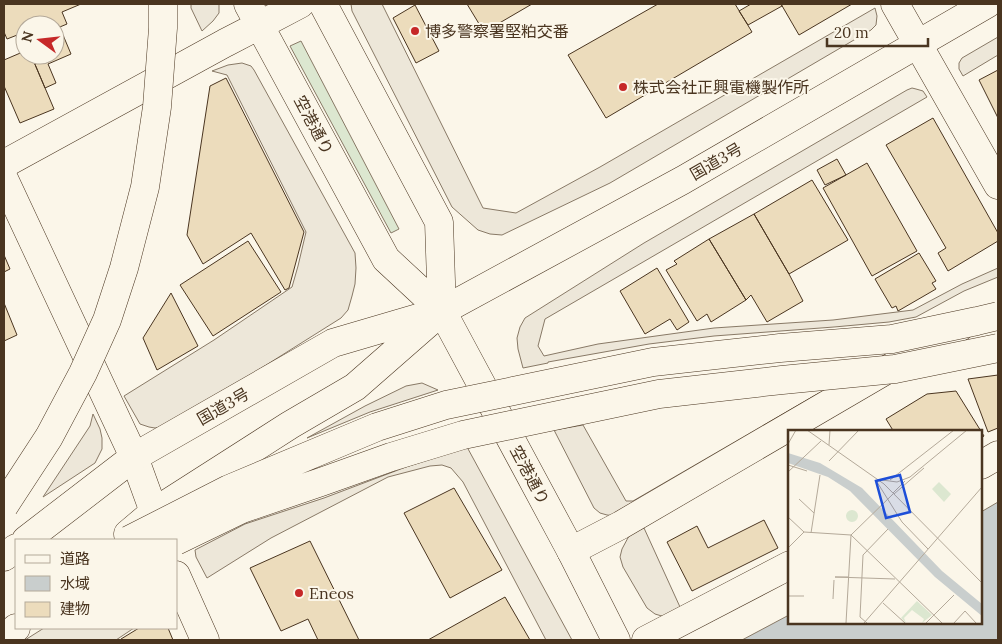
<svg xmlns="http://www.w3.org/2000/svg" width="1002" height="644" viewBox="0 0 1002 644" font-family="Lora,'Noto Sans JP',serif">
	<style>
		.green { fill: #dce7d0; stroke: #887966 }
		.parking { fill: #ede7d9; stroke: #887966 }
		.water { fill: #c9cecd; stroke: #887966 }
		.building { fill: #ecdcbc; stroke: #4a3520 }
		.lines { fill: none; stroke-linecap: round; stroke-linejoin: round }
		.minor-casing { stroke: #4a3520; stroke-width: 29 }
		.highway-casing { stroke: #4a3520; stroke-width: 29 }
		.minor { stroke: #fbf6e9; stroke-width: 28 }
		.highway { stroke: #fbf6e9; stroke-width: 28 }
		.highway-bridge-casing { stroke: #4a3520; stroke-width: 29; stroke-linecap: butt }
		.highway-bridge { stroke: #fbf6e9; stroke-width: 28 }
		.poi-dot { fill: #c62828; stroke: #fbf6e9; stroke-width: 2 }
		.labels { text-anchor: middle; stroke-width: 4; stroke-linejoin: round; paint-order: stroke }
		.poi-label { font-size: 16px; fill: #4a3520; stroke: #fbf6e9; text-anchor: start }
		.street-label { font-size: 16px; fill: #4a3520; stroke: #fbf6e9 }
		.inset-road { fill: none; stroke: #b4a999; stroke-width: 1 }
		.view { fill: #1d4ed8; fill-opacity: 0.15; stroke: #1d4ed8; stroke-width: 2.5 }
		.inset-edge { fill: none; stroke: #4a3520; stroke-width: 2.5 }
	</style>
	<rect width="100%" height="100%" fill="#fbf6e9"/>
	<path class="green" d="M301,41L399,229L391,233L290,46Z"/>
	<path class="parking" d="M191,4H219V13L213,21L202,31L191,8Z
		M351,4H382L483,208L516,213L600,167L875,8L877,16L876,25L871,30L610,183L502,235L490,234L478,230L452,207L352,11Z
		M998,37V55L963,76L959,69V63L962,58Z
		M242,63L251,66L254,70L355,253L356,268L355,284L352,296L348,310L341,318L252,374L161,427L155,428L149,427L140,424L124,396L214,340L292,287L298,266L306,232L227,75L212,71L228,65Z
		M912,88L916,89L923,91L927,97L545,319L538,346L544,356L598,344L714,328L833,320L913,310L962,284L998,268V277L964,291L916,317L889,322L834,327L714,336L649,344L548,362V363L523,368L518,349L517,338L520,327L525,318L644,243L907,90Z
		M422,383L438,390L370,412L307,438L365,406L406,386Z
		M826,392L617,516L607,515L600,513L594,508L554,430L583,425L626,501H633L819,393Z
		M93,414L100,429L102,438V449L95,463L43,497L90,426Z
		M467,447L572,640H546L463,482L451,468L442,465L430,466L388,477L271,538L207,578L196,557L195,550L245,524L324,498L406,467Z
		M644,528L680,607L665,617L655,614L647,608L623,567L620,557L622,549L630,534Z
		M44,628H134L116,640H25Z"/>
	<path class="water" d="M998,502V640H742L789,615L790,623H981V512Z"/>
	<path class="building" d="M4,4H81L62,12L67,24L55,29V25H25V32L7,39L4,32Z
		M467,4H532L484,32Z
		M658,4H735L752,32L606,118L568,55Z
		M751,4H781L782,6L748,25L739,11Z
		M781,4H852L799,35Z
		M415,5L439,51L416,63L393,18Z
		M63,35L71,54L48,64L56,83L45,88L31,55H55V38Z
		M25,51V55H31L54,109L20,123L4,86V60Z
		M998,70V118L979,80Z
		M226,78L304,232L289,288L285,290L251,233L203,264L187,235L210,86Z
		M933,118L998,233V241L948,271L938,253L946,248L886,145Z
		M837,159L846,175L825,185L817,170Z
		M867,163L917,251L872,276L823,188Z
		M812,180L848,240L789,274L754,214Z
		M754,214L789,274L803,301L767,322L751,295L746,300L709,239Z
		M709,239L746,300L711,322L707,314L697,321L666,270L677,264L674,261Z
		M248,241L281,292L213,336L180,285Z
		M919,253L936,281L932,283L936,289L898,311L896,306L892,308L875,279Z
		M4,255L10,269L4,272Z
		M657,268L689,322L677,330L670,319L645,334L620,291Z
		M171,293L198,346L157,370L143,338Z
		M4,303L17,335L4,341Z
		M998,375V428L988,432L968,379Z
		M956,391L984,436L981,438V432H894L886,419L927,394Z
		M454,488L502,570L450,598L404,513Z
		M764,520L778,548L692,591L667,542L697,526L708,548Z
		M310,541L359,640H318L308,619L281,631L250,568Z
		M505,597L530,640H428Z
		M139,628H168L173,640H121V639Z"/>
	<g class="lines">
		<defs>
			<path id="minor" d="M248,4L386,259L442,311
				M323,4L439,222L442,311
				M895,4L998,185
				M4,164L225,43L260,25L300,4
				M4,179L134,457L162,534
				M981,465L998,455
				M571,551L621,525L960,327
				M176,575L205,640
				M646,640L790,565"/>
			<path id="highway" d="M442,311L571,551L616,640
				M128,534L154,512L290,425L355,387L435,317
				M26,540L134,457L333,343L442,311L683,180L987,4
				M4,557L16,548
				M4,638L16,628"/>
		</defs>
		<use href="#minor" class="minor-casing"/>
		<use href="#highway" class="highway-casing"/>
		<use href="#minor" class="minor"/>
		<use href="#highway" class="highway"/>
		<defs>
			<path id="highway-bridge" d="M4,506L49,437L83,373L107,320L124,268L145,187L157,107L163,28V4
				M129,540L229,489L377,427L446,405L653,362L780,348L892,339L977,321L998,316
				M176,541L242,509L321,482L391,457L463,435L659,394L782,380L895,369L998,348"/>
		</defs>
		<use href="#highway-bridge" class="highway-bridge-casing"/>
		<use href="#highway-bridge" class="highway-bridge"/>
	</g>
	<g class="poi-dot">
		<circle cx="415" cy="31" r="5"/>
		<circle cx="623" cy="87" r="5"/>
		<circle cx="299" cy="593" r="5"/>
	</g>
	<g class="labels">
		<g class="poi-label">
			<text x="425" y="37">博多警察署堅粕交番</text>
			<text x="633" y="93">株式会社正興電機製作所</text>
			<text x="309" y="599">Eneos</text>
		</g>
		<g class="street-label">
			<text transform="translate(314 125) rotate(62)" y="6">空港通り</text>
			<text transform="translate(716 161) rotate(-30)" y="6">国道3号</text>
			<text transform="translate(223 406) rotate(-30)" y="6">国道3号</text>
			<text transform="translate(530 475) rotate(62)" y="6">空港通り</text>
		</g>
	</g>
	<g transform="translate(788 430)">
		<rect width="194" height="194" fill="#fbf6e9"/>
		<path d="M151,52L163,64L156,72L144,59ZM58 86a6 6 0 1 1 12 0a6 6 0 1 1-12 0ZM129,171L144,185L134,193L136,189L124,180L116,188L118,193L113,188Z" fill="#dce7d0"/>
		<path d="M0,23L32,33L74,58L154,141L194,174V186L147,147L62,61L40,47L0,33Z" fill="#c9cecd"/>
		<path class="inset-road" d="M19,0L96,54L194,153M0,14L8,0M41,15L42,0M41,31L71,0M0,35L19,41M0,42L33,11M94,50L109,52L122,47L179,0M102,50L166,0M89,52L114,92L140,119M105,63L117,51M106,64L136,38M11,69L26,83M0,87L16,102M16,102L63,105L154,193M23,103L32,45M0,118L16,102M60,147H47L107,149M0,166H16M45,169L46,150M95,173L117,193M58,193L63,105L105,64M76,193L194,57M79,193L72,187L75,125L100,99M138,193L166,165M166,193L177,181L188,193"/>
		<path class="view" d="M112,45L122,82L98,88L88,51Z"/>
		<rect width="194" height="194" class="inset-edge"/>
	</g>
	<rect width="1002" height="644" fill="none" stroke="#4a3520" stroke-width="10"/>
	<rect x="15" y="539" width="162" height="90" fill="#fbf6e9" stroke="#b4a999"/>
	<rect x="25" y="555" width="25" height="8" fill="#fbf6e9" stroke="#b4a999"/>
	<text x="60" y="564" font-size="15" fill="#4a3520">道路</text>
	<rect x="25" y="576" width="25" height="15" fill="#c9cecd" stroke="#b4a999"/>
	<text x="60" y="589" font-size="15" fill="#4a3520">水域</text>
	<rect x="25" y="602" width="25" height="15" fill="#ecdcbc" stroke="#b4a999"/>
	<text x="60" y="614" font-size="15" fill="#4a3520">建物</text>
	<g transform="translate(40 40) rotate(285)"><circle r="24" fill="#fbf6e9" stroke="#b4a999"/>
	<path d="M0-4L9 19L0 12L-9 19Z" fill="#c62828"/>
	<text y="-8" font-size="14" font-weight="bold" text-anchor="middle" fill="#4a3520">N</text>
	</g>
	<path d="M827 38v8h101v-8" fill="none" stroke="#4a3520" stroke-width="2.5"/>
	<text x="834" y="38" font-size="15" fill="#4a3520" stroke="#fbf6e9" stroke-width="4" paint-order="stroke">20 m</text>
</svg>
